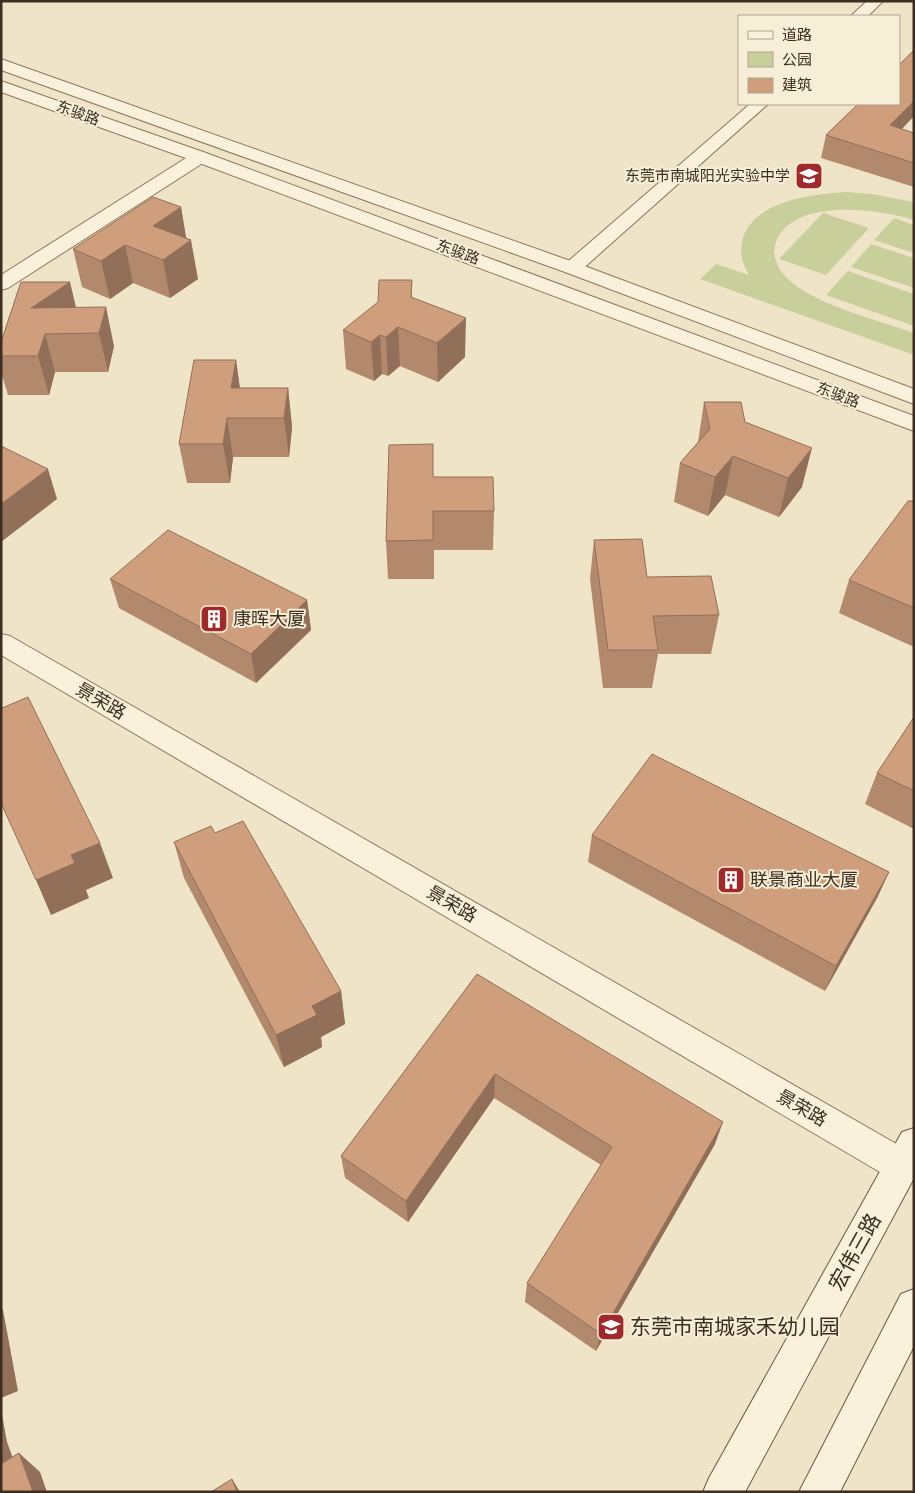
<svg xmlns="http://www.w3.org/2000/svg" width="915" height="1493" viewBox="0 0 915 1493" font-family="'Times New Roman','Noto Sans SC',serif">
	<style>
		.green { fill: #c9cf9b }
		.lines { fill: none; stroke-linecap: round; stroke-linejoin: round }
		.minor-casing { stroke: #8d765c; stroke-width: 2 }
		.tertiary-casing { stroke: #8d765c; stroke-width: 2 }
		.secondary-casing { stroke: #6f573f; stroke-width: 2 }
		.minor { fill: #faf1dc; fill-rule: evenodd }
		.tertiary { fill: #faf1dc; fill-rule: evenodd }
		.secondary { fill: #faf1dc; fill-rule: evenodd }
		.wall { fill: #b2896c }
		.shaded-wall { fill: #916f58 }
		.building { fill: #cf9f7d; stroke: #916f58 }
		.labels { text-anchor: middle; stroke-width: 4; stroke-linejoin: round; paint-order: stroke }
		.far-street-label { font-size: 15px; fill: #3d2e20; stroke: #f7eed8 }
		.far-poi-label { font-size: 15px; fill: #3d2e20; stroke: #f7eed8; text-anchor: end }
		.poi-label { font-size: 18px; fill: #3d2e20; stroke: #f7eed8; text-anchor: start }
		.street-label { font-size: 18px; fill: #3d2e20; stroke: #f7eed8 }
		.near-street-label { font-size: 21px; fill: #3d2e20; stroke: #f7eed8 }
		.near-poi-label { font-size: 21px; fill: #3d2e20; stroke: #f7eed8; text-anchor: start }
	</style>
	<rect width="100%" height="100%" fill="#f0e4c8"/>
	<path class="green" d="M847,192L871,194L914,202V220C878,209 790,196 775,245C772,257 779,271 788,279C815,305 878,320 914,333V355L700,279L716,264L749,275C742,264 739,251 743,238C755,200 814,194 847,192Z
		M823,213L869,228L826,275L779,259Z
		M894,218L914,225V253L874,240Z
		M871,244L914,258V288L851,267Z
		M848,271L914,294V326L826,295Z"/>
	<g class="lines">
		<defs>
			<path id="minor" d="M867,1H883L868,16H851Z
				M750,104H768L579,272L572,274L565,272L562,268L565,264Z
				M200,152L206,153L209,157L206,161L8,288L1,290V275L194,153Z
				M1,634L10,636L914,1154V1178L902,1183L890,1178L1,655Z"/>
			<path id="tertiary" d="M1,59L579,264L914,389V404L565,272L1,70Z
				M1,81L206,153L914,416V431L194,161L1,92Z"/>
			<path id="secondary" d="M914,1128V1178L745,1492H703L709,1478L902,1132Z
				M914,1289V1346L840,1492H799L901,1294Z"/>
		</defs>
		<use href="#minor" class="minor-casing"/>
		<use href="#tertiary" class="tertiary-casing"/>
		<use href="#secondary" class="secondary-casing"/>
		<use href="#minor" class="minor"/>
		<use href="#tertiary" class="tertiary"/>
		<use href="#secondary" class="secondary"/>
	</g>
	<path class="wall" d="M914,50V116L902,129L914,133V187L821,158L826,135Z
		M181,207L186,239L198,279L170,298L133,283L110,299L82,287L73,249Z
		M412,280V297L465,357L438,382L400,366L388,376L382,374L374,381L346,369L343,330Z
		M76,307L114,346L108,372H55L49,395H8L1,372V342Z
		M236,360L240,388H288L292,427L289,457H233L230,483H187L179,444Z
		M704,402L745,422L802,487L779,517L725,495L708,516L674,502L680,463L698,442Z
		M433,477L494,511L493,550H434V579H388L386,541Z
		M914,501V647L839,613L849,580Z
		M594,540L647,577L719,615L711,654H658L652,688H603L590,579Z
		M110,579L307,600L311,630L256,683L119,608Z
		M914,717V829L865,804L877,773Z
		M215,833L341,991L345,1024L321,1037L322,1047L284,1067L184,878L174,842Z
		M592,835L889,872L877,898L825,991L588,862Z
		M477,974L715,1144L596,1351L525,1302L527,1283L601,1165L494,1098L408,1222L345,1178L341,1156Z"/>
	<path class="shaded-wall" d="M914,101V116L884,147L890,125Z
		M181,207L187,243L191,240L198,279L170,298L163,260L153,226Z
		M125,245L133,283L110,299L101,261Z
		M70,282L79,320L45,334L55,372L49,395L38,356L31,308Z
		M106,307L114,346L108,372L99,333Z
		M466,318L465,357L438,382L437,343Z
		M398,327L400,366L388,376L386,337Z
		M380,335L382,374L374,381L371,342Z
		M236,360L241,398L231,388Z
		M288,388L292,427L289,457L284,418Z
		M227,418L233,457L230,483L223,444Z
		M812,448L802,487L779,517L788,478Z
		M733,456L725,495L708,516L715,477Z
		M48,469L57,499L1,542V504Z
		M307,600L311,630L256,683L251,654Z
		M100,843L113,878L86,890L89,898L51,915L36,880L71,855Z
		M889,872L877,898L825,991L836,966Z
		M341,991L345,1024L321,1037L322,1047L284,1067L276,1035L312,1006Z
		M495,1074L494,1098L408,1222L406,1201Z
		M723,1122L715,1144L596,1351L601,1334Z
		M1,1308L3,1310L18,1391L1,1398Z
		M1,1409L7,1442L22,1483L1,1466Z
		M19,1453L40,1472L47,1492H33Z
		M232,1479L240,1492H237Z"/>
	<path class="building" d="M914,50V101L890,125L914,133V163L826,135L858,104H899V65Z
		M153,197L181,207L153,226L191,240L163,260L125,245L101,261L73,249Z
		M379,280H412L411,297L466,318L437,343L398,327L386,337L380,335L371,342L343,330L378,302Z
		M21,282H70L31,308L106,307L99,333L45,334L38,356H1V342Z
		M194,360H236L231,388H288L284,418H227L223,444H179Z
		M704,402H741L745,422L812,448L788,478L733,456L715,477L680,463L710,429Z
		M433,444V477H493L494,511H433V540L386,541L389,445Z
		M1,446L48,469L1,504Z
		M908,501H914V608L849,580Z
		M168,530L307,600L251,654L110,579Z
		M642,539L647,577L711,576L719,615L653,616L658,650H608L594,540Z
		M28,697L100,843L71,855L75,863L36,880L1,803V707L2,708Z
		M914,717V791L877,773Z
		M652,754L889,872L836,966L592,835Z
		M243,821L341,991L312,1006L317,1015L276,1035L174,842L211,826L215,833Z
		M477,974L723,1122L601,1334L527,1283L612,1147L495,1074L406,1201L341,1156Z
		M19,1453L33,1492H1V1464Z
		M232,1479L237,1492H211Z"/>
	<defs>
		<symbol id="school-square" viewBox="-11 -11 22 22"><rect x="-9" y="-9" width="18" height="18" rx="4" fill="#9e2a2b" stroke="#f7eed8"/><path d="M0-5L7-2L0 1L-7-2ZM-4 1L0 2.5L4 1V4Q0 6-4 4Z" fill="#fff"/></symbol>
		<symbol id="building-square" viewBox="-11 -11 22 22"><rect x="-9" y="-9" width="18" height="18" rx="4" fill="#9e2a2b" stroke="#f7eed8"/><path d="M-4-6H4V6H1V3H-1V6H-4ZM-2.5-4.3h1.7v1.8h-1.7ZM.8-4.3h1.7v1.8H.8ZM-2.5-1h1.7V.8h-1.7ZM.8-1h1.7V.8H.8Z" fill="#fff"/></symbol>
	</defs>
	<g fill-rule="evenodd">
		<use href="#school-square" x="793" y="160" width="32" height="32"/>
		<use href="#building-square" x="198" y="603" width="32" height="32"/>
		<use href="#building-square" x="715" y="864" width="32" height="32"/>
		<use href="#school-square" x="595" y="1311" width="32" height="32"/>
	</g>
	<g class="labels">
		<g class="far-street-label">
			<text transform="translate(78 113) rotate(20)" y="5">东骏路</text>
			<text transform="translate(458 252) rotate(20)" y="5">东骏路</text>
			<text transform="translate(838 395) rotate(21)" y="5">东骏路</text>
		</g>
		<g class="far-poi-label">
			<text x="790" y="181">东莞市南城阳光实验中学</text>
		</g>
		<g class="poi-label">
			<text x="233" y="625">康晖大厦</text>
			<text x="750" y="886">联景商业大厦</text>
		</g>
		<g class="street-label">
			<text transform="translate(101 701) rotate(30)" y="6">景荣路</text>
			<text transform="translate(452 904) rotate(30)" y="6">景荣路</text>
			<text transform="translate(802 1108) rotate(30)" y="6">景荣路</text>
		</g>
		<g class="near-street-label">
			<text transform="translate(855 1252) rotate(-61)" y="7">宏伟三路</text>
		</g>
		<g class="near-poi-label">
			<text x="630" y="1334">东莞市南城家禾幼儿园</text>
		</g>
	</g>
	<rect width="915" height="1493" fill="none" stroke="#3d2e20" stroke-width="5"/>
	<rect x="738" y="15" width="162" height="90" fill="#f7eed8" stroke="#ada18e"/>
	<rect x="748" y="31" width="25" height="8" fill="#faf1dc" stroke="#ada18e"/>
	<text x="782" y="40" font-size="15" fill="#3d2e20">道路</text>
	<rect x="748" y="52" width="25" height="15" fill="#c9cf9b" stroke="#ada18e"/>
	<text x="782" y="65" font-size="15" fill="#3d2e20">公园</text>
	<rect x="748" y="78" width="25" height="15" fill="#cf9f7d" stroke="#ada18e"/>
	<text x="782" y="90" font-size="15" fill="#3d2e20">建筑</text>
</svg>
